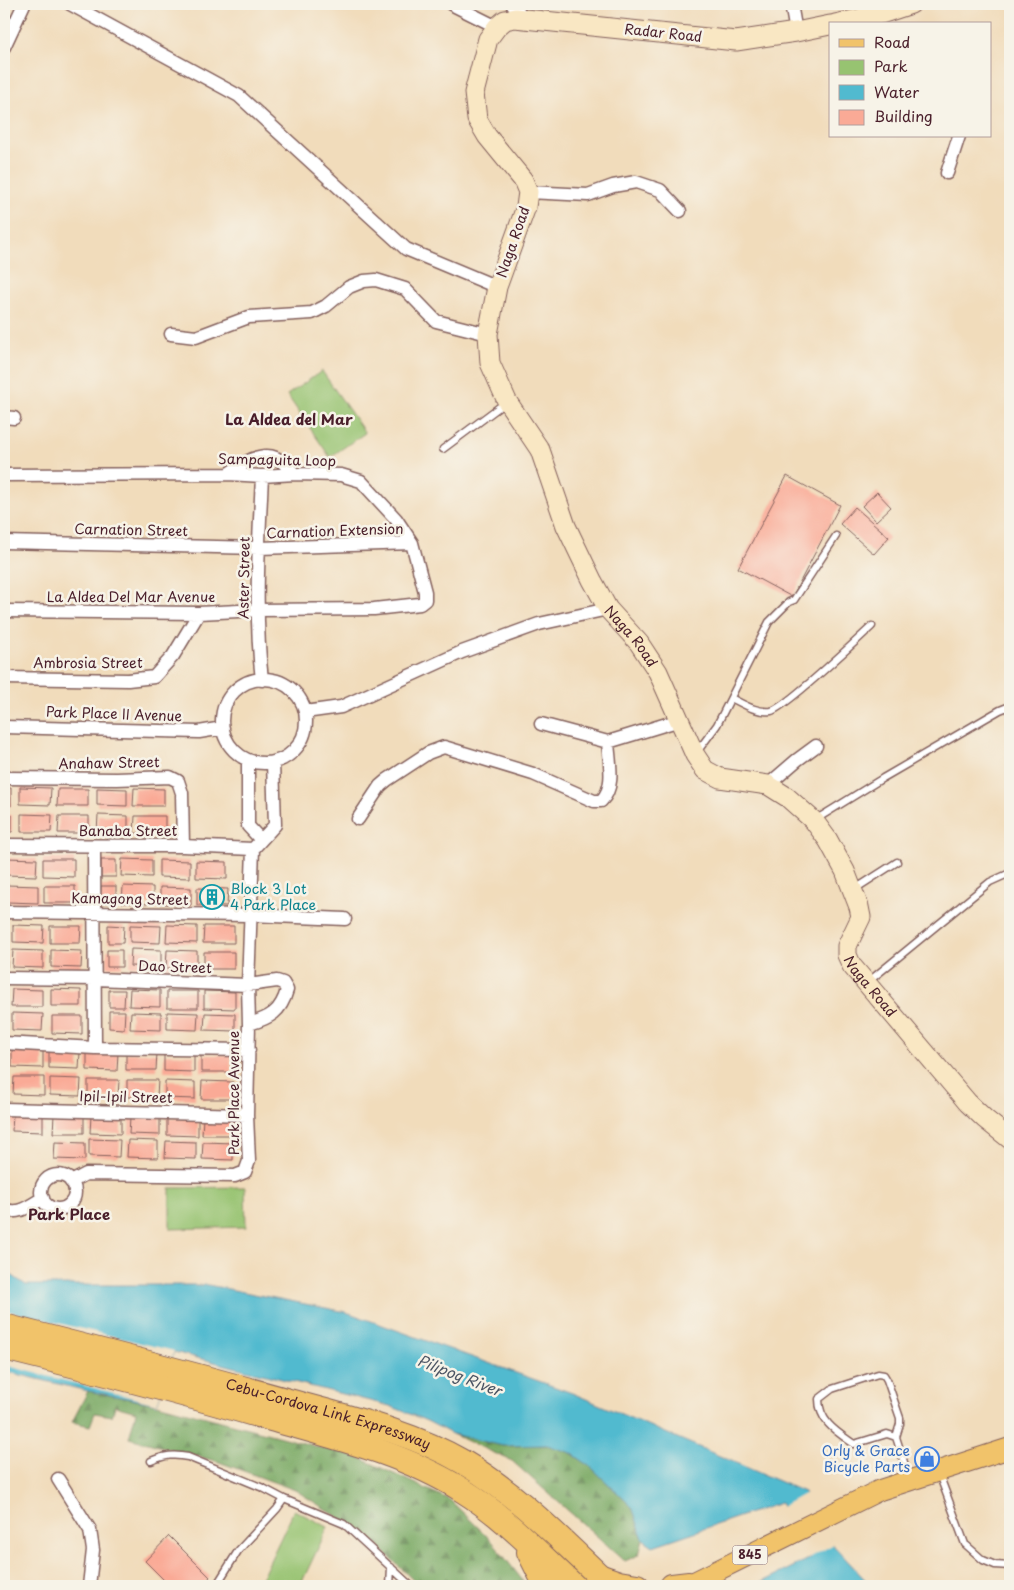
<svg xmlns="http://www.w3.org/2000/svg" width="1014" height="1590" viewBox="0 0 1014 1590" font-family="'Playpen Sans',sans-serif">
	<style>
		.green { fill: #97c371; stroke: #70714e }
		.forest { fill: url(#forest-firs); stroke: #626447 }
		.water { fill: #51bacf; stroke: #4e6c7d }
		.pier { fill: #f1dcbb }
		.building { fill: #faaa96 }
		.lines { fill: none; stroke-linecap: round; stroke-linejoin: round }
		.lane-casing { stroke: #84615d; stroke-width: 9 }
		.street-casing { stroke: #84615d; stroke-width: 15 }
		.secondary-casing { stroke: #84615d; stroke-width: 21 }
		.primary-casing { stroke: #84615d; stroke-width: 22 }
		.highway-casing { stroke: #84615d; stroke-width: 26 }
		.lane { stroke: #fff; stroke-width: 6 }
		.street { stroke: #fff; stroke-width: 12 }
		.secondary { stroke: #f9e7c3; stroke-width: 19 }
		.primary { stroke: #f1c36a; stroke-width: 20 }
		.highway { stroke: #f1c36a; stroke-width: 24 }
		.labels { text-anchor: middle; stroke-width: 5; stroke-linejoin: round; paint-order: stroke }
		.shield { fill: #f7f3e8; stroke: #7e5f64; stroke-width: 1 }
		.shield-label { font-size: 12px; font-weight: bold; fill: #4a1f2b }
		.street-label { font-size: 14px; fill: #4a1f2b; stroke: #f7f3e8 }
		.culture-label { font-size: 14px; fill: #0d838f; stroke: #f7f3e8; text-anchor: start }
		.shop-label { font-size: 14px; fill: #366cbe; stroke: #f7f3e8; text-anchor: end }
		.neighbourhood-label { font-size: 15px; font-weight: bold; fill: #4a1f2b; stroke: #f7f3e8 }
		.water-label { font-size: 15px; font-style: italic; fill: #4c5564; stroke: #f7f3e8 }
	</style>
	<defs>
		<pattern id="forest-firs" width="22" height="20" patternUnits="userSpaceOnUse" patternTransform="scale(1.25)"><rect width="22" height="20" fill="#79a963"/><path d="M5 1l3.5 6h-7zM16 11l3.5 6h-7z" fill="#658952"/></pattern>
	</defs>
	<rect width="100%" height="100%" fill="#f7f3e8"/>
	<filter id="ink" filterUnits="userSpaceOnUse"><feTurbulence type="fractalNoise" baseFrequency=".02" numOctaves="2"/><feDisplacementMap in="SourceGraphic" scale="10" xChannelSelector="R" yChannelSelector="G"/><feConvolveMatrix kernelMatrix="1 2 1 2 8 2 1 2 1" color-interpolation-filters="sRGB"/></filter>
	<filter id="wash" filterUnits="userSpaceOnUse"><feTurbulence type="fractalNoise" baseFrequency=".0096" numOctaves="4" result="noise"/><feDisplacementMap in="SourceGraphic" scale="20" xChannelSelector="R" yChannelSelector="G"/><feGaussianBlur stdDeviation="1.12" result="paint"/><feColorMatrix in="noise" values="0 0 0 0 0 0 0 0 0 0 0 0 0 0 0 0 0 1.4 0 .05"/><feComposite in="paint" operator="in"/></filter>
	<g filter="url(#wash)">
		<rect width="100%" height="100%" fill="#f1dcbb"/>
		<path class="green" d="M322,371L365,433L330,457L287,395Z
			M245,1187L246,1227L170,1229V1188Z
			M294,1510L328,1527L300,1586H258Z"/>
		<path class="forest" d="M88,1391L157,1404L360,1458L450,1500L491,1540L527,1586H419L368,1536L295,1490L219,1462L129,1438L136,1412L115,1406L112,1416L95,1413L90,1426L72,1422Z
			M452,1434L503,1446L547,1445L571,1453L590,1466L632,1507L643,1539L639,1555L625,1561L512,1461Z"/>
		<path class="water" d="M4,1270L26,1285H208L346,1312L572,1393L804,1492L834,1546L871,1586H754L811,1558L780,1503L653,1546L643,1539L632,1507L590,1466L571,1453L547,1445L503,1446L452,1434L427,1421L390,1406L174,1352L157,1404L88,1391L4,1371Z"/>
		<path class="pier" d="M4,1310L174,1351L157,1404L4,1365Z
			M806,1493L834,1544L809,1558L781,1507Z"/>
		<g id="blocks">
			<path class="building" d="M787,476L840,505L792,597L738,568Z
				M877,492L891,507L876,521L862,506Z
				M855,507L889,537L874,554L840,524Z
				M20,787L51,788L50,805L20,804Z
				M4,788H11V806L4,805Z
				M97,788L127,789V806L97,805Z
				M134,788L164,789V806H133Z
				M58,789H88V806H57Z
				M21,814L52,815L51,832H21Z
				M4,815H12V832H4Z
				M98,815L128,816V833L97,832Z
				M59,816H89V833H58Z
				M135,816H165V833H134Z
				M6,858L37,859L36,876L6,875Z
				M43,859H74V877L43,876Z
				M122,859L152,860V877L121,876Z
				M101,860H116V877H101Z
				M159,860L190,861V878L159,877Z
				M196,861L227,862V879L196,878Z
				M7,885L38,886V903L7,902Z
				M44,886H75V903H44Z
				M101,886H116V903H100Z
				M123,886L153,887V904L122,903Z
				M160,887L191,888V905L160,904Z
				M197,888L228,889L227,906L197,905Z
				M13,925L44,926L43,943L13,942Z
				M108,925L124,926L123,943H108Z
				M130,925L161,926L160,943L130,942Z
				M167,925L197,926V943L166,942Z
				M50,926H81L80,943H50Z
				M204,926H234V943H203Z
				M131,949L161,950V967L130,966Z
				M4,950H7V967H4Z
				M13,950L43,951V968L12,967Z
				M51,950L82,951L81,968L51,967Z
				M107,950H122V967H107Z
				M167,950L197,951V968H166Z
				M204,952H234V969H204Z
				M12,989L42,990V1007H11Z
				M51,989L81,990V1006H51Z
				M130,989L160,990V1007L129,1006Z
				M109,990H125L124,1007H109Z
				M167,991H198V1008H167Z
				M204,991L235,992V1009L204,1008Z
				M109,1011H125L124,1029L109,1028Z
				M131,1012L161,1013V1030L130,1029Z
				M167,1012L198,1013L197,1030L167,1029Z
				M12,1013L43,1014L42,1031L12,1030Z
				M205,1013L235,1014V1031L204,1030Z
				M52,1016H82V1034L52,1033Z
				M4,1050H7L6,1067H4Z
				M12,1050L43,1051V1068L12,1067Z
				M49,1051L80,1052L79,1069L49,1068Z
				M87,1053H118L117,1071L87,1070Z
				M126,1053H157L156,1070H126Z
				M164,1054L194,1055V1072L164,1071Z
				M201,1055H231V1072H201Z
				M4,1076H7L6,1093H4Z
				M14,1077H44V1095L13,1094Z
				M50,1078L81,1079L80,1096L50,1095Z
				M88,1080H119L118,1097H88Z
				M127,1080H158L157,1097H127Z
				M165,1081L195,1082V1099L165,1098Z
				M202,1081L233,1082L232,1099H201Z
				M13,1114H43V1132L12,1131Z
				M54,1115L84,1116V1133H53Z
				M91,1116L121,1117V1134L90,1133Z
				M130,1117H160V1135L129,1134Z
				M167,1118L198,1119V1136L167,1135Z
				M203,1118H233V1135H202Z
				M89,1139L120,1140L119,1157L89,1156Z
				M128,1140L158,1141V1158L127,1157Z
				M166,1141L196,1142V1159L165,1158Z
				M55,1142L85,1143V1160L54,1159Z
				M203,1142L233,1143V1160L202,1159Z
				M169,1536L210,1577L201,1586H170L145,1561Z"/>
		</g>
	</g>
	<g filter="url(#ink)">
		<use href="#blocks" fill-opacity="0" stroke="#84615d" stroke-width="1"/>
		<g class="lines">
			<defs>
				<path id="lane" d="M443,449L506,402
					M731,698C743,704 757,713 771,711C785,708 857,640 872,626
					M697,752L717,725L769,622L789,602L794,600L836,536
					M815,820L883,778L1000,710L1010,706
					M855,889L897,862
					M868,982L990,882L1010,873
					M896,1437L900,1424V1418L887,1380L884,1375L878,1374L832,1389L819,1399C819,1422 837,1432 854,1444L887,1434L896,1437L909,1478
					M151,1461C165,1455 174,1454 188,1457L263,1488L284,1499L277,1509L238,1551L216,1586
					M939,1474L965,1544L983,1560L995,1565L1010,1566
					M284,1499L344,1524L411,1586
					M390,1586L391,1567"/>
				<path id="street" d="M70,4L239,96L406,249L497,287
					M451,4L497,27
					M512,4L525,19
					M791,4L796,32
					M4,47L24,4
					M947,173L959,136
					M528,192L588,195L613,186L636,182L660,190L680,211
					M171,334L196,337L249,317L312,313L326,306L349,287L364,281L376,280L405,289L436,321L488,334
					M4,417L14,418
					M228,474C241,465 259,451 276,458C283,461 289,469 295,474
					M4,475L228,474L262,476L295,474L341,475L361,481L396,519L412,543L425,592V600L420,604L374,609L258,610L199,613L4,611
					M262,476C259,544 254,612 262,680
					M4,542L259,548L412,543
					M4,678L128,680L154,677L173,656L199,613
					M222 721a42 42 0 1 1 84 0a42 42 0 1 1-84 0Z
					M305,712L341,707L462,652L539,624L608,609
					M541,724L608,742L680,720
					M4,727L199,732L223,728
					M248,760V826L261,840
					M4,778L117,779L170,777L178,781L182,793L183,846
					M768,785L797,760L816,746
					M358,819L380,786L387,780L428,753L444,747L533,774L594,801H601C616,787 609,761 608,742
					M4,845L183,846L253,849
					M94,846L95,1048
					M4,912L250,915L345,919
					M4,978L95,979L248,985L277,981L283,983L287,990C281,1012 270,1018 249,1024
					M4,1043L95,1048L249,1050
					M4,1109L247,1115
					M41 1192a17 17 0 1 1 34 0a17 17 0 1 1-34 0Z
					M71,1182L86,1174L235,1176L245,1172L249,1161L247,1115L249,1024L248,985L253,849L275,825L273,762
					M4,1209C18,1216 31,1205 43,1198
					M58,1479L90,1530L93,1550L89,1586"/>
				<g id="secondary">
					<path d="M835,24L881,14L911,4"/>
					<path id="s1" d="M830,25L796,32L736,41L515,18L505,20L497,27L488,39L474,93L477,119L487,136L523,180L528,192L526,207L497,287L488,334L490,363L507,401L540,450L566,526L592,580L608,609L639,643L658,672L695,755L705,770L720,778L768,785L787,797L814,821L828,840L845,871L859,907L861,917L847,946V955L852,966L968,1103L985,1119L1010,1139"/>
				</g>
				<path id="primary" d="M686,1586L880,1490L1010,1448"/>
				<g id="highway">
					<path id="s2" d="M4,1326C99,1350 194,1374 289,1401C346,1417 412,1432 463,1462C519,1495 564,1543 610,1586"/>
					<path d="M4,1348C93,1370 182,1393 271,1419C335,1437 405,1454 462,1490C504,1516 538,1553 574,1586"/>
					<path d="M529,1552L546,1586"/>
					<path d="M599,1576L619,1583L637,1586"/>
					<path d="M672,1586L689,1584"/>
				</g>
			</defs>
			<use href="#lane" class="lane-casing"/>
			<use href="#street" class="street-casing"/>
			<use href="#secondary" class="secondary-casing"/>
			<use href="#primary" class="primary-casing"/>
			<use href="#highway" class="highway-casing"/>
			<use href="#lane" class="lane"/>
			<use href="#street" class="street"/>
			<use href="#secondary" class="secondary"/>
			<use href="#primary" class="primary"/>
			<use href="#highway" class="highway"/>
		</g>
	</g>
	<defs>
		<symbol id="building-ring" viewBox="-11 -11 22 22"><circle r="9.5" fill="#f7f3e8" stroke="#0f9aa8" stroke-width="1.5"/><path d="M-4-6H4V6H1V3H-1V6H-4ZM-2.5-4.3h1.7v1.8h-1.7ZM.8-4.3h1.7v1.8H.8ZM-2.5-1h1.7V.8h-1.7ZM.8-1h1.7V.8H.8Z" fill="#0f9aa8"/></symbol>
		<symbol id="shop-ring" viewBox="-11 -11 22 22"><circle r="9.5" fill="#f7f3e8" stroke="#3f7fe0" stroke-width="1.5"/><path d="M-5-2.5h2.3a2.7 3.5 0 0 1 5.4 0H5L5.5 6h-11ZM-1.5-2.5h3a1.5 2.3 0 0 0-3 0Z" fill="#3f7fe0"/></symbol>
	</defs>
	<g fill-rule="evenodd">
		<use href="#building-ring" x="198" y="883" width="28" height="28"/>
		<use href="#shop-ring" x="913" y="1445" width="28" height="28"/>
	</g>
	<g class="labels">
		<rect class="shield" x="732.5" y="1545.5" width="35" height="19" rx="4"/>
		<g class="shield-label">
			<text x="750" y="1559">845</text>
		</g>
		<g class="street-label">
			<text transform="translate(663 33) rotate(6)" y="5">Radar Road</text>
			<text transform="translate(513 242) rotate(-71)" y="5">Naga Road</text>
			<text transform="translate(277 460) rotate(1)" y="5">Sampaguita Loop</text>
			<text transform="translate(131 530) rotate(1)" y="5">Carnation Street</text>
			<text transform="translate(335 531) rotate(-2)" y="5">Carnation Extension</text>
			<text transform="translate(244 578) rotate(-89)" y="5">Aster Street</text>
			<text x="131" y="602">La Aldea Del Mar Avenue</text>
			<text dy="5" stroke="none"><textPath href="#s1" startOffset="1012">Naga Road</textPath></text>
			<text x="88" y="668">Ambrosia Street</text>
			<text transform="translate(114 714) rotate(2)" y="5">Park Place II Avenue</text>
			<text transform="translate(109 763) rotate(-1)" y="5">Anahaw Street</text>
			<text x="128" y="836">Banaba Street</text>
			<text transform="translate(130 899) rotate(1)" y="5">Kamagong Street</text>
			<text transform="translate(175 967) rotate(2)" y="5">Dao Street</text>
			<text dy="5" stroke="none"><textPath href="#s1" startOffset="1478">Naga Road</textPath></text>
			<text transform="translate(234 1093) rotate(-90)" y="5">Park Place Avenue</text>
			<text transform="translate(126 1097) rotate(1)" y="5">Ipil-Ipil Street</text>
			<text dy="5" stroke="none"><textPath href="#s2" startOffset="336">Cebu-Cordova Link Expressway</textPath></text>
		</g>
		<g class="culture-label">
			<text x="230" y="894">Block 3 Lot<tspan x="230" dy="16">4 Park Place</tspan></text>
		</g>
		<g class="shop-label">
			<text x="910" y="1456">Orly &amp; Grace<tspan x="910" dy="16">Bicycle Parts</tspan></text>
		</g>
		<g class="neighbourhood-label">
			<text x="289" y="425">La Aldea del Mar</text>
			<text x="69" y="1220">Park Place</text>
		</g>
		<g class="water-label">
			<text transform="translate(459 1376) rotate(21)" y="5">Pilipog River</text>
		</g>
	</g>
	<rect width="1014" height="1590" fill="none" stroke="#f7f3e8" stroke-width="20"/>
	<rect x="829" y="22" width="162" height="115" fill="#f7f3e8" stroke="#b29e9c"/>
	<rect x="839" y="39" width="25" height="8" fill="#f1c36a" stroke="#b29e9c"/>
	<text x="874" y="48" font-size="15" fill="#4a1f2b">Road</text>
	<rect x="839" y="60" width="25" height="15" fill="#97c371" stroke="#b29e9c"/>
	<text x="874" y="72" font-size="15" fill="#4a1f2b">Park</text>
	<rect x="839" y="85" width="25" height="15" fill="#51bacf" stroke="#b29e9c"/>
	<text x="874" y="98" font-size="15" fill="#4a1f2b">Water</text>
	<rect x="839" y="110" width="25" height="15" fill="#faaa96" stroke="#b29e9c"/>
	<text x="874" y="122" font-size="15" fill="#4a1f2b">Building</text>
</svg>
